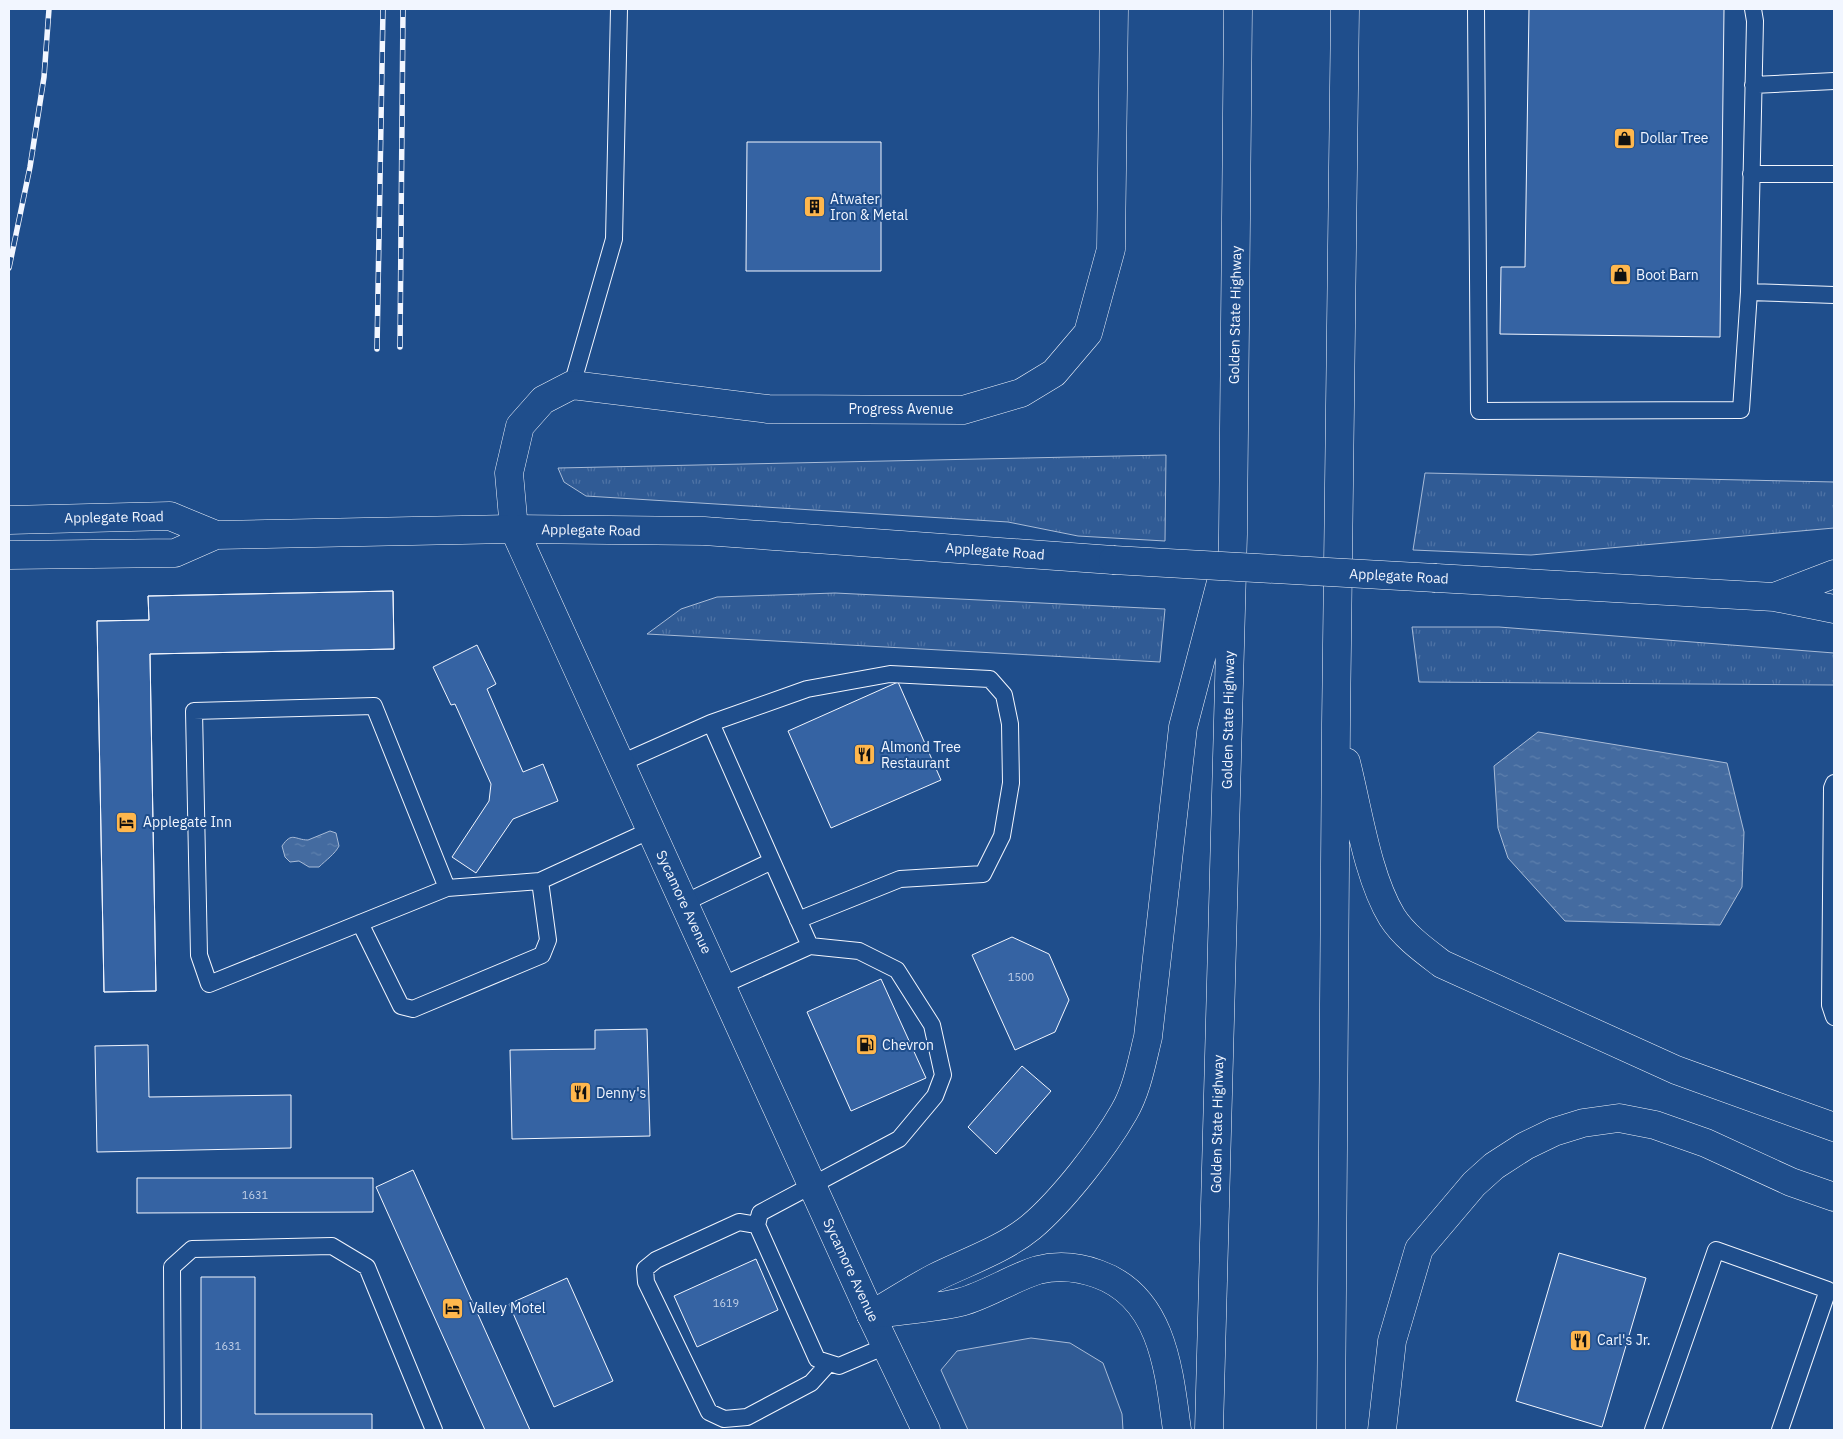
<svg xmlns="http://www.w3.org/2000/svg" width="1843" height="1439" viewBox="0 0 1843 1439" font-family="'IBM Plex Sans',sans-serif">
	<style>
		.grass { fill: url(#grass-tufts); stroke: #a8bbd7 }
		.built { fill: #305b95; stroke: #a8bbd7 }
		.water { fill: url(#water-ripples); stroke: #a8bbd7 }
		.building { fill: #3563a3; stroke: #f2f6ff }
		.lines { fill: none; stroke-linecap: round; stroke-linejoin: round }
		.lane-casing { stroke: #f2f6ff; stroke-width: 18 }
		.street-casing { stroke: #f2f6ff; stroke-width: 29 }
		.secondary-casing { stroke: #f2f6ff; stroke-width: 29 }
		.highway-casing { stroke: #f2f6ff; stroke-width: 29 }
		.lane { stroke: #1f4e8c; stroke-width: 16 }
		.street { stroke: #1f4e8c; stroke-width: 28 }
		.secondary { stroke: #1f4e8c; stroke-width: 28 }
		.highway { stroke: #1f4e8c; stroke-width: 28 }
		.rail-casing { stroke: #f2f6ff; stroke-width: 5.5 }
		.rail { stroke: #1f4e8c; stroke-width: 4; stroke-dasharray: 11; stroke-linecap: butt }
		.secondary-bridge-casing { stroke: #f2f6ff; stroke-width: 29; stroke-linecap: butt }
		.secondary-bridge { stroke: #1f4e8c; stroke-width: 28 }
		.labels { text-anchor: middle; stroke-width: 4; stroke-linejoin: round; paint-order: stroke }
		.number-label { font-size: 11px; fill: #c3d1e8 }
		.poi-label { font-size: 14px; fill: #f2f6ff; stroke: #1f4e8c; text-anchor: start }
		.street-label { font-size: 14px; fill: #f2f6ff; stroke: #1f4e8c }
	</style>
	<defs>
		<pattern id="grass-tufts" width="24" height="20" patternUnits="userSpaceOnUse" patternTransform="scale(1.25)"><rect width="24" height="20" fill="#305b95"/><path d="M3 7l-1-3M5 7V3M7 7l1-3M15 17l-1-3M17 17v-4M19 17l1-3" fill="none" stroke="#4e73a5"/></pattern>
		<pattern id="water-ripples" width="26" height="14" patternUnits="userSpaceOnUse" patternTransform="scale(1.25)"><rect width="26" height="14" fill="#446ba0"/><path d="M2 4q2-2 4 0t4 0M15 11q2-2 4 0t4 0" fill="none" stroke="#5f81ae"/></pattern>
	</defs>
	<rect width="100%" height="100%" fill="#1f4e8c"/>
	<path class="grass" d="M1166,455L1165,541L1078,536L1008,522L586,496L564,482L558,468Z
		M1425,473L1834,482V528L1531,555L1413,550Z
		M835,593L1165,609L1160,662L647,634L681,609L717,597Z
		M1412,627H1499L1834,653V685L1419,682Z"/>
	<path class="built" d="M1031,1338L1070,1343L1103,1363L1122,1414L1123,1430H968L941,1370L957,1351Z"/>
	<path class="water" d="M1538,732L1727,763L1744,832L1742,887L1720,925L1565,921L1508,858L1498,828L1494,766Z
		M330,831L336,833L339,846C335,854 326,860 319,867H309L299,861L290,862L285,857L282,846C292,831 295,840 308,840Z"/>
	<path class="building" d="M1529,9H1724L1720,337L1500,334L1501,267H1525Z
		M747,142H881V271H746Z
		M393,591L394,649L150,654L156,991L104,992L97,621L149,620L148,596Z
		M393,591L394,649L150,654L156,991L104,992L97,621L149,620L148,596Z
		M477,645L496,684L487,689L523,772L543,764L558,801L513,819L476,873L452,857L489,801L491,784L455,704L451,705L433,667Z
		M898,682L941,780L831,828L788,731Z
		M1012,937L1049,954L1069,1000L1055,1032L1015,1050L972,955Z
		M881,979L926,1078L851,1111L807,1012Z
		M647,1029L650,1136L512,1139L510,1050L595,1049V1030Z
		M148,1045L149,1097L291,1095V1148L97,1152L95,1046Z
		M1022,1066L1051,1091L996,1154L968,1127Z
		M413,1170L530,1430H485L376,1187Z
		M137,1178H373V1212L137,1213Z
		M1559,1253L1646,1278L1602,1427L1516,1401Z
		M756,1259L778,1310L697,1347L674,1296Z
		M201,1277H255V1414H372V1430H201Z
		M567,1278L613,1381L554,1407L509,1304Z"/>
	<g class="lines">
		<defs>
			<path id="lane" d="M1476,9L1479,411L1741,410L1749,292L1834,295
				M1753,85L1834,81
				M1751,174H1834
				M1749,292L1755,21L1753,9
				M572,385L614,239L619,9
				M711,723L807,689L890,674L990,679L1004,695L1010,724L1011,783L1002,836L983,874L900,879L798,920
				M621,763L711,723L772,861L684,903
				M1834,783L1832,788L1830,1005L1834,1017
				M447,888L209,984L199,955L194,711L374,706L447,888L540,881L651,830
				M360,923L401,1006L413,1009L542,955L548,940L540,881
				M810,946L859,951L897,970L932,1025L943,1075L935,1096L899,1139L760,1213L757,1225L817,1359L839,1366L886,1346
				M723,985L810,946L772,861
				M757,1225L739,1222L656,1260L645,1269L646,1282L709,1412L724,1419L747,1417L811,1383L829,1363
				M173,1430L172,1267L192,1249L332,1246L367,1267L434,1430
				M1653,1430L1716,1250L1828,1290L1780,1430"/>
			<path id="street" d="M514,529L509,473L520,426L543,400L572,385L768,409L963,410L1021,393L1054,373L1088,333L1111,249L1114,9
				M871,1315L926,1430"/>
			<path id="secondary" d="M9,520L170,516L216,535
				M514,529L871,1315
				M9,555L175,553L216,535L514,529L704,531L1113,560
				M1436,578L1774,597L1834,609
				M1774,597L1834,574"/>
			<path id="highway" d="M1346,762C1358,809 1367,876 1392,917C1404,936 1425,951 1442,964L1676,1070L1834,1127
				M885,1313C910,1309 936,1308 961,1302C987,1295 1012,1278 1038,1270C1058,1265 1079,1267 1098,1274C1163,1297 1169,1371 1177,1430
				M871,1315C892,1303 913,1289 934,1278C966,1262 1003,1250 1031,1227C1062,1201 1104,1147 1124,1112C1137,1090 1142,1061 1148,1037L1183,727L1221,582
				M1209,1430L1233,534L1238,9
				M1331,1430L1336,724L1345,9
				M1382,1430L1392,1341L1419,1249L1474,1184L1494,1166L1525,1146L1554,1132L1583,1123L1619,1118L1655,1125L1706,1143L1791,1182L1834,1197"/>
		</defs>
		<use href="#lane" class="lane-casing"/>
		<use href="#street" class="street-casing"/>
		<use href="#secondary" class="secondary-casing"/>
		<use href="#highway" class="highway-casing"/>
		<use href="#lane" class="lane"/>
		<use href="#street" class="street"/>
		<use href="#secondary" class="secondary"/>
		<use href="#highway" class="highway"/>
		<defs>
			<path id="rail" d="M9,268L30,167L44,77L49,9
				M400,347L403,9
				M377,349L383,9"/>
		</defs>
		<use href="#rail" class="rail-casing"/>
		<use href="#rail" class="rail"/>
		<defs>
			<path id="secondary-bridge" d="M1113,560L1436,578"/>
		</defs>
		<use href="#secondary-bridge" class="secondary-bridge-casing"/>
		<use href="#secondary-bridge" class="secondary-bridge"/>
	</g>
	<defs>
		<symbol id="shop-square" viewBox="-11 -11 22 22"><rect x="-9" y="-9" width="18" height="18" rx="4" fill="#ffb74d" stroke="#1f4e8c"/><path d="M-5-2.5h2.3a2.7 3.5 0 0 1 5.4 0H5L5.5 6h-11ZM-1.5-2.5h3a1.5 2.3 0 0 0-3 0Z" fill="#111"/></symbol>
		<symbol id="building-square" viewBox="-11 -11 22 22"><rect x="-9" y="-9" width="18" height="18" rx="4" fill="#ffb74d" stroke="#1f4e8c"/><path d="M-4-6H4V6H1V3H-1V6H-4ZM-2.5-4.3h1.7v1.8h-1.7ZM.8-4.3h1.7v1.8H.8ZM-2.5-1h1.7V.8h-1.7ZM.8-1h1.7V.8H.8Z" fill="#111"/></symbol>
		<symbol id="restaurant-square" viewBox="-11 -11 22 22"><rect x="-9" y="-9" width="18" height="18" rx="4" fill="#ffb74d" stroke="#1f4e8c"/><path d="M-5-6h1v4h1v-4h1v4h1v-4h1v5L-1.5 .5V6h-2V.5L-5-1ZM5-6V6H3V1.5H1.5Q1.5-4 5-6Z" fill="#111"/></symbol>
		<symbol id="hotel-square" viewBox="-11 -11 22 22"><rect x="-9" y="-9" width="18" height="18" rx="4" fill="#ffb74d" stroke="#1f4e8c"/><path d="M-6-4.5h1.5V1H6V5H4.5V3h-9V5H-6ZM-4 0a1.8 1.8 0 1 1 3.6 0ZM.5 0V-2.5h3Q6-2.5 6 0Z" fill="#111"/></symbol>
		<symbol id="fuel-square" viewBox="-11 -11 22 22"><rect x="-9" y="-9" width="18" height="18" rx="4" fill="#ffb74d" stroke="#1f4e8c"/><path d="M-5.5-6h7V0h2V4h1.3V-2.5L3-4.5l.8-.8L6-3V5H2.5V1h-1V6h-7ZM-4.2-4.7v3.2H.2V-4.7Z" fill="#111"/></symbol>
	</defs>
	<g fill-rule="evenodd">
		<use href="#shop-square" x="1612" y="126" width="25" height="25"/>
		<use href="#building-square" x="802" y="194" width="25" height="25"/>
		<use href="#shop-square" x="1608" y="262" width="25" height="25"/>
		<use href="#restaurant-square" x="852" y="742" width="25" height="25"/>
		<use href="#hotel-square" x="114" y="810" width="25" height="25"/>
		<use href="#fuel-square" x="854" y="1032" width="25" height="25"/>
		<use href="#restaurant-square" x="568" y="1080" width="25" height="25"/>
		<use href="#hotel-square" x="440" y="1296" width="25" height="25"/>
		<use href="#restaurant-square" x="1568" y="1328" width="25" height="25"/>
	</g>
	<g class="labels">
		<g class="number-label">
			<text x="1021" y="981">1500</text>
			<text x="255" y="1199">1631</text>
			<text x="726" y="1307">1619</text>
			<text x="228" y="1350">1631</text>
		</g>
		<g class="poi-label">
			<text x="1640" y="143">Dollar Tree</text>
			<text x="830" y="204">Atwater<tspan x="830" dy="16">Iron &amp; Metal</tspan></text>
			<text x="1636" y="280">Boot Barn</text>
			<text x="881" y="752">Almond Tree<tspan x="881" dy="16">Restaurant</tspan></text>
			<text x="143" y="827">Applegate Inn</text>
			<text x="882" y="1050">Chevron</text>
			<text x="596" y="1098">Denny's</text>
			<text x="469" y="1313">Valley Motel</text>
			<text x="1597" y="1345">Carl's Jr.</text>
		</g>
		<g class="street-label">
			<text transform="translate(1235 315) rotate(-89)" y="5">Golden State Highway</text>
			<text x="901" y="414">Progress Avenue</text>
			<text transform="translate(114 517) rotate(-1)" y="5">Applegate Road</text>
			<text transform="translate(591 530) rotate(1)" y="5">Applegate Road</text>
			<text transform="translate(995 551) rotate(4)" y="5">Applegate Road</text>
			<text transform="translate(1399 576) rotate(3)" y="5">Applegate Road</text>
			<text transform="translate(1228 720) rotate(-89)" y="5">Golden State Highway</text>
			<text transform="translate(684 902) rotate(65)" y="5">Sycamore Avenue</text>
			<text transform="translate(1217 1124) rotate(-89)" y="5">Golden State Highway</text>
			<text transform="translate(851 1270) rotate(65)" y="5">Sycamore Avenue</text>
		</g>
	</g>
	<rect width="1843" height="1439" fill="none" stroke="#f2f6ff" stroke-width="20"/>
</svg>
